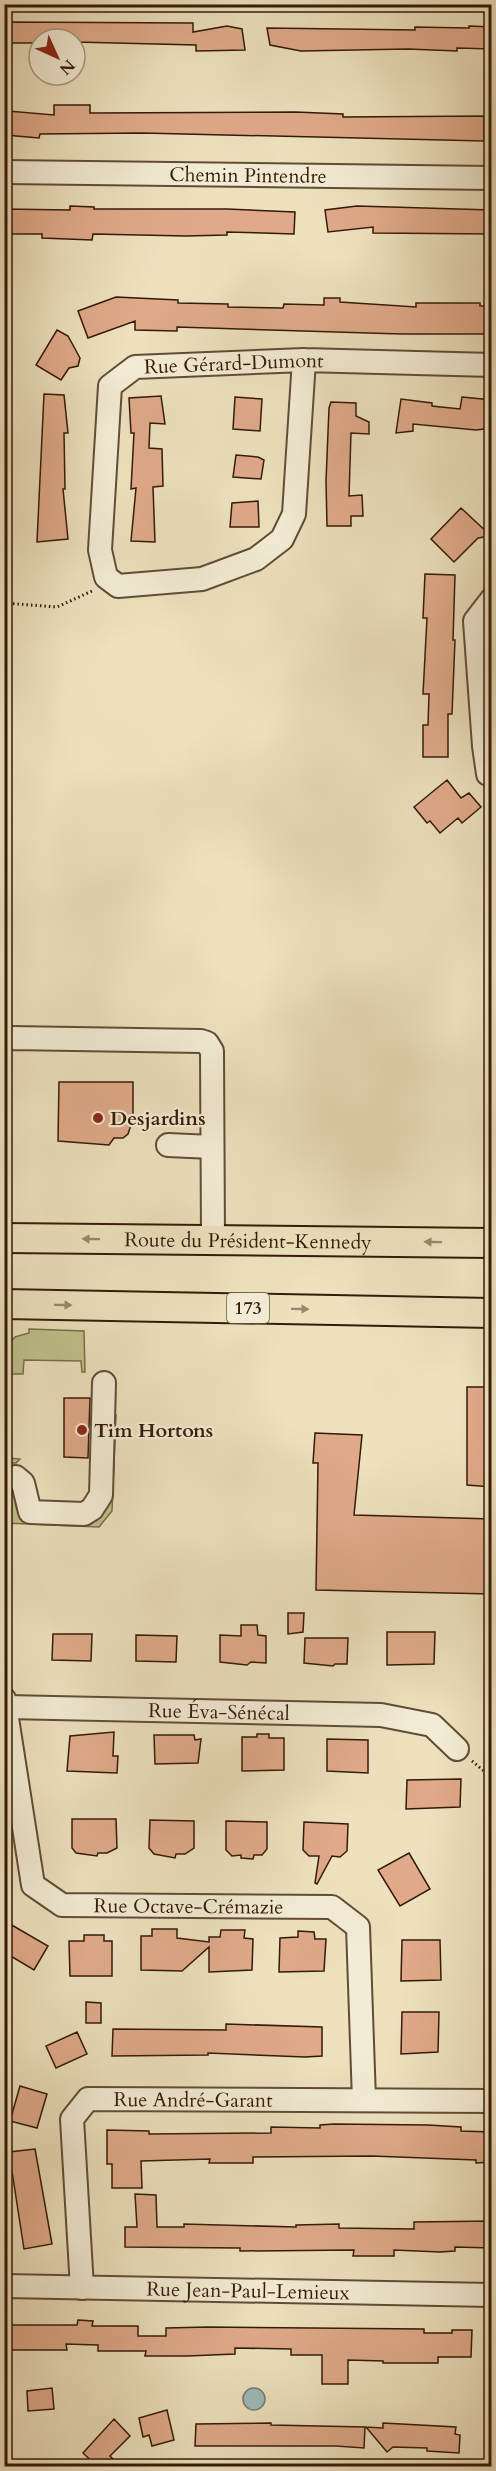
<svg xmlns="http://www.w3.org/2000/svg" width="496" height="2471" viewBox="0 0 496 2471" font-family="Cardo,serif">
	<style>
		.green { fill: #c0c18c; stroke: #7a6e4a; stroke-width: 1.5 }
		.water { fill: #9ebbbc; stroke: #747b74; stroke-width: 1.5 }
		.building { fill: #e0aa8a; stroke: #341a08; stroke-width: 1.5 }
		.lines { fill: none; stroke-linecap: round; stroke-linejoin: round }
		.minor-casing { stroke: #624c36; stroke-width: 26 }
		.major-casing { stroke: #341a08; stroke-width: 32 }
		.path { stroke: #341a08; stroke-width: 3; stroke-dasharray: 1.5 3; stroke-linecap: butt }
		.minor { stroke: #f3ecd5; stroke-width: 22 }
		.major { stroke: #ede1be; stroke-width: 28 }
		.oneway { fill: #9a876c }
		.poi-dot { fill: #8f2418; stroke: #f3ecd5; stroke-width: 2 }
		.labels { text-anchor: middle; stroke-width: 4.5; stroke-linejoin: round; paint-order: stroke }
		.shield { fill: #f3ecd5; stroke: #6d5946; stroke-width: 1.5 }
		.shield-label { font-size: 18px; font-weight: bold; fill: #341a08 }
		.street-label { font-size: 20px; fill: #341a08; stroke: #f3ecd5 }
		.poi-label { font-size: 20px; font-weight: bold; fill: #341a08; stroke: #f3ecd5; text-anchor: start }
	</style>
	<rect width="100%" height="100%" fill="#ede1be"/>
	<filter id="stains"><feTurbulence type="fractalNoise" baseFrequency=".00333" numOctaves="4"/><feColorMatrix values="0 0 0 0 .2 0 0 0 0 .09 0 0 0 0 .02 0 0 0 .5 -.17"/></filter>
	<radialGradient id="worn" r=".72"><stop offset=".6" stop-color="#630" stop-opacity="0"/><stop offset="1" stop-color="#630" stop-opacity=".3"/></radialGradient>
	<path class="green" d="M29,1329L84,1331L85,1372H82L81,1361L24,1360L23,1374H10L9,1458L20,1459L16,1463H5V1348L15,1337L29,1333Z
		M113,1415H116L112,1511L99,1527L5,1523L4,1482H16L25,1509L85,1519Z"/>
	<path class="water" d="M243 2399a11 11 0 1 1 22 0a11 11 0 1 1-22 0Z"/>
	<path class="building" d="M4,22L193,23V32L227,26L242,29L245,50L196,51V45L75,42V39H39V43H4Z
		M469,26L492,27V49L457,48V51L408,49L301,51L270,45L267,28L415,30V27L469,28Z
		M54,105H90V113L296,112L343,114V117L484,116V141L142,133L40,134L39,138L5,135L8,111L54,115Z
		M70,206L94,207V209H227L295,212L294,234L227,232V235L186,236L93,234L92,240L42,238V234H4V209L70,210Z
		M357,206L492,210V234L373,233V227L328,232L325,210Z
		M116,297L178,300V303L228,304V307L283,308L284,304L324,305V298H340V302L416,307V303H480V306H492V334H401L177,327V331L135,330V321L88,338L78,311Z
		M57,330L68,336L80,358L78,366L69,368L61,380L36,365Z
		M44,394L64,395L68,433H64L65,489H63L68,539L37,542Z
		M161,396L165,424L150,423L149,448L162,449L163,486L153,487L155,542L131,541L136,488L131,489L134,433H131L129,398Z
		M235,397L262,399L260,431L233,429Z
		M462,397L492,400V428L476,430L413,424V431L396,433L401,399L432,403V406L460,409Z
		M331,402L356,403V416L369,422V434L351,433L349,496L362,495L363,516H351V526H327L326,481L329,408Z
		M236,455L258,457L264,460L261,479L233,477Z
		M258,501L259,527H230L232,503Z
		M461,508L491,536L478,538L454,562L431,539Z
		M425,574L455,575L453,640H455L452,714H448V757H423V725H428L429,694H423L427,618H423Z
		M447,780L461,798L469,793L481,807L462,823L458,818L440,833L430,821L427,823L414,807Z
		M59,1082H133V1119L128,1134L123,1138H114L109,1145L58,1141Z
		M467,1387H492V1487L467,1485Z
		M64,1398H90L88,1458L64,1457Z
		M315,1433L362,1435L354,1515L492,1519V1594L316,1590L318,1463H313Z
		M288,1613H304L303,1632L288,1634Z
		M241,1625H257L258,1635L266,1636V1663L251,1662L247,1665L220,1662V1635L241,1636Z
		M387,1632H435L434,1664L387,1665Z
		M53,1634H92L91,1661L52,1660Z
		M136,1635L177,1636L176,1662L136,1661Z
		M305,1638H348L347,1664H335L333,1666L304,1663Z
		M114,1732L113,1756H118L117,1773L67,1771L70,1736Z
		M257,1734H269V1738H284V1770L242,1771V1737H257Z
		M154,1735H194L195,1740L201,1739L198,1763L155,1764Z
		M327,1739L368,1740V1773L327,1771Z
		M461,1779L460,1807L406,1809L407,1780Z
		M72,1819H116L117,1848L107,1853H98L97,1856L76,1853L72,1848Z
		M150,1820L194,1821V1848L185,1854H176L175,1858L154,1854L149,1848Z
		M226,1821L267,1822V1849L262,1855H254L253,1859L241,1858V1855L232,1856L226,1850Z
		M304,1822L348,1824L347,1851L340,1857L332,1856L317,1884L315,1883L319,1856H309L303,1850Z
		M409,1853L430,1889L400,1906L378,1870Z
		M10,1924L48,1946L34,1970L4,1952V1933Z
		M152,1929H177V1938L209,1942V1937H220L221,1930H245L244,1938L253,1939L252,1970L209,1972V1947L182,1971L141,1970V1936H152Z
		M298,1931L314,1932L315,1939H326L324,1971L279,1972L280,1938L298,1937Z
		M84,1935H104V1941H112V1976H70L69,1941H84Z
		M402,1940H440L441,1980L401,1981Z
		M86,2002L101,2003V2023H86Z
		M402,2012H439L438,2052L401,2054Z
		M226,2024L322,2027V2056L305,2057L208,2053V2055L112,2056L113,2029L226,2030Z
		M77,2032L87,2054L56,2068L46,2046Z
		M20,2086L47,2094L37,2128L10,2121Z
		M334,2124L428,2125L461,2127V2131L492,2132V2162L476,2163V2160L372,2156L253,2157V2163H209L210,2159L141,2161L142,2188H112V2164H107V2130L149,2131V2134L271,2133V2127L320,2128V2125Z
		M35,2149L52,2244L24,2249L9,2152Z
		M135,2194L156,2195L157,2227H184V2224L296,2227V2225L339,2224V2228L414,2229V2222L492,2221V2248L455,2247V2251L440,2252L394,2250V2256H353L354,2250L240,2251V2248L125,2247V2227H137Z
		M78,2320L93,2321L92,2326H138V2336H166V2328L208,2327L424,2329V2333H452V2330H472L471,2357H438V2363H383V2361L348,2360V2384H322V2355H291V2349L235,2348V2354L187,2356H145L146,2351H98V2345L66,2344L67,2350H4V2325H77Z
		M52,2388L54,2409L28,2411L27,2391Z
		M167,2410L174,2440L152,2446L149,2435L143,2437L139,2418Z
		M114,2419L130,2436L110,2456L120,2466H97L83,2453Z
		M271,2423V2425L365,2427L364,2448L336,2446H195L196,2424Z
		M383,2423L456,2427L455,2434L460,2435L459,2453L427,2451V2448L393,2447L387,2452L366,2427L383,2428Z"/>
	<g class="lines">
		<defs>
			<g id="minor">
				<path id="s1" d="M4,172L492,178"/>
				<path id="s2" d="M304,360L294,514L282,539L256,559L202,579L118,586L106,577L100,550L110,386L135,367L304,360L492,365"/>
				<path d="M492,599L475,621L484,746L488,774L492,775"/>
				<path d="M4,1041L11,1038L201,1041L207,1043L212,1051L213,1240"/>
				<path d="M168,1145L212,1147"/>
				<path d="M16,1477L23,1483L30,1512L84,1514L92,1509L101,1495L104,1383"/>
				<path id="s3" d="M4,1699L33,1885L62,1905L332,1907L358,1927L364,2100"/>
				<path id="s4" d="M6,1707L381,1715L432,1725L457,1749"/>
				<path id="s5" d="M4,2286L492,2295"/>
				<path id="s6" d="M82,2288L72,2119L88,2099L492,2101"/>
			</g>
			<g id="major">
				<path id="s7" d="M4,1238L492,1243"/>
				<path d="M4,1304L492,1313"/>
			</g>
		</defs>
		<use href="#minor" class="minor-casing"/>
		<use href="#major" class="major-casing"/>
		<path class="path" d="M4,603L57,607L92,591
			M472,1761L492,1778"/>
		<use href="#minor" class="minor"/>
		<use href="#major" class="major"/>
	</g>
	<defs><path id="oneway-solid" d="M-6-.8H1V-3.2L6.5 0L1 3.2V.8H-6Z" transform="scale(1.5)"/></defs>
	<g class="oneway">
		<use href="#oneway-solid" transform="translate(91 1239) rotate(-179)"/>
		<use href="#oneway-solid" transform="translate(433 1242) rotate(-179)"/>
		<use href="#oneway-solid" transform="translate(63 1305) rotate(1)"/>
		<use href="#oneway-solid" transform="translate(300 1309) rotate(1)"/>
	</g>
	<g class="poi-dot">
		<circle cx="98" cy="1118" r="6"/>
		<circle cx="82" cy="1430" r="6"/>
	</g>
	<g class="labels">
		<rect class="shield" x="227" y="1293" width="42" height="30" rx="4.5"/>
		<g class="shield-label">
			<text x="248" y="1314">173</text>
		</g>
		<g class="street-label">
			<text dy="7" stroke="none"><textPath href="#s1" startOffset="244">Chemin Pintendre</textPath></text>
			<text dy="7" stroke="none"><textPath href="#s2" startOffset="694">Rue Gérard-Dumont</textPath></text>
			<text dy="7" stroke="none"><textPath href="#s7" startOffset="244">Route du Président-Kennedy</textPath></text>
			<text dy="7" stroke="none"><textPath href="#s4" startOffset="213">Rue Éva-Sénécal</textPath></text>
			<text dy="7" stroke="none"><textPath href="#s3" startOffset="350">Rue Octave-Crémazie</textPath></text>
			<text dy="7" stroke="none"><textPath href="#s6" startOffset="300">Rue André-Garant</textPath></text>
			<text dy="7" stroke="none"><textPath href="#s5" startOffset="244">Rue Jean-Paul-Lemieux</textPath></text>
		</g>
		<g class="poi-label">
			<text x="110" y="1125">Desjardins</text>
			<text x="94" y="1437">Tim Hortons</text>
		</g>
	</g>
	<rect width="496" height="2471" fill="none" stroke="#ede1be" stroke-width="24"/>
	<rect x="6" y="6" width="484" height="2459" fill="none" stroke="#341a08" stroke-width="3"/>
	<rect x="12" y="12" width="472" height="2447" fill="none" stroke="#341a08" stroke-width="1.5"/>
	<g transform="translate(57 57) rotate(135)"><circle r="28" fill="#f3ecd5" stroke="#a79883" stroke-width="1.5"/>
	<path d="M0-4.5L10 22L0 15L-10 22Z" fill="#8f2418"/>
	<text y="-9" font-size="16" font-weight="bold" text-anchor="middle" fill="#341a08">N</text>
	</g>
	<rect width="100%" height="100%" filter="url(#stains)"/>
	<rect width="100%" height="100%" fill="url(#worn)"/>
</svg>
